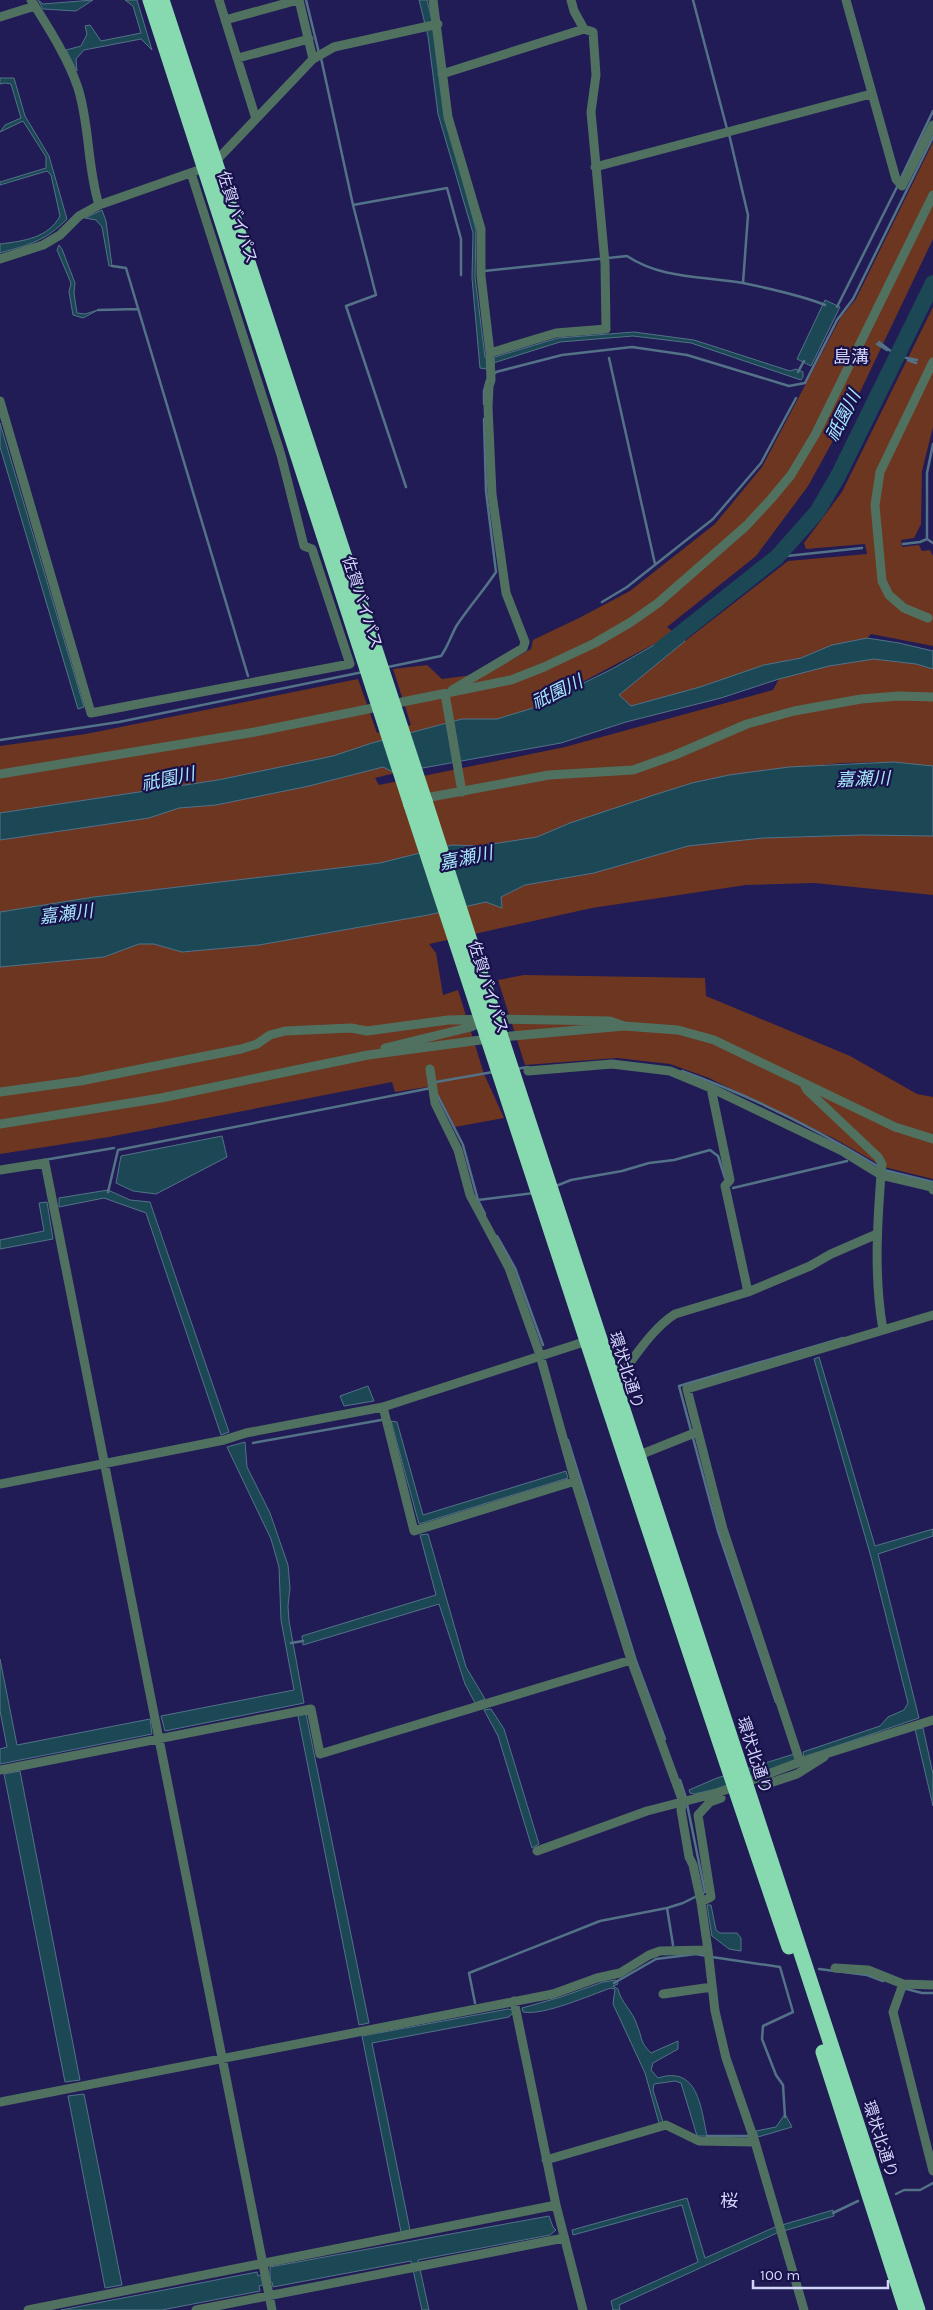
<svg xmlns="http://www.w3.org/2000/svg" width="933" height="2310" viewBox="0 0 933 2310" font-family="Karla,'Noto Sans JP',sans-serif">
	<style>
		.green { fill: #6d3620 }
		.water { fill: #1c4856; stroke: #537287 }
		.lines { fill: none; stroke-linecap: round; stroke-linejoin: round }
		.stream { stroke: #537287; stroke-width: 2.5 }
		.river { stroke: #1c4856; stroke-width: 16 }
		.street { stroke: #517160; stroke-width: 9 }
		.highway { stroke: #87d9b0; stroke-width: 15 }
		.highway-bridge { stroke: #87d9b0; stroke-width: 15 }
		.labels { text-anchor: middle; stroke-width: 4.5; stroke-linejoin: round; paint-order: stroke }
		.street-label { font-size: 16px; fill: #d2d5f9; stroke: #18114a }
		.neighbourhood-label { font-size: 18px; fill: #d2d5f9; stroke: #18114a }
		.water-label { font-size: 18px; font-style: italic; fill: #a7e7fd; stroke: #18114a }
	</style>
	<rect width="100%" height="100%" fill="#211c55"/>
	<path class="green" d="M933,142V239L861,390L808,486L756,556L667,627L675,633L533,708L497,719H462L372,743L333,756L218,780L0,813V746L86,734L358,679L377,733L411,725L393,669L427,665L442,679L488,673L531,649L533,640L579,618L630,591L715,524L762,467L841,317L856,299Z
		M933,307V427L922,471L921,524L914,538L901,540L902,547L919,545L922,551L930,550L933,556V646L871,634L867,638L832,645L801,658L764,665L700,687L631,706L619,695L685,641L788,561L867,554L865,544L806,549L804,543L842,492Z
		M874,659L916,664L933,669V766L893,762L842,763L729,775L692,783L654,795L570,823L538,837L480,846L452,845L380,863L94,897L0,912V840L149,818L179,808L216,805L309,786L383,767L395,773L375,778L379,785L565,747L773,690L779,679L829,666Z
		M863,835L933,836V895L814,883L746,885L592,908L429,944L436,953L443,995L458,990L484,1074L504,1118L455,1127L440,1097L427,1087L395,1092L392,1082L109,1137L0,1154V967L104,957L139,944H154L182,952L259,945L428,915L486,902L502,908L501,897L525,885L594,873L688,846L763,838Z
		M524,975L705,978L706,996L850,1056L917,1094L933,1097V1179L884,1167L835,1139L709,1078L670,1064L617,1058L525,1065L498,980Z"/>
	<path class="water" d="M38,0L43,4L93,0L76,11L43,9Z
		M125,0H137L152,50L141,39L84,50L76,59L77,71L66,50L81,46L87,34L85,26L90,25L101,41L141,33L133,6Z
		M419,0H427L435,33L444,112L476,229L475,277L485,357H495L558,338L634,332L694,340L790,371L796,369L803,372V377L801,380L691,343L633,336L560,342L487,365L486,369L480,368L472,278L473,233L438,114L428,36Z
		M0,78H14L25,116L49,156L67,219C46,241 28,245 0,253V244C24,241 48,238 60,216L51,175L47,171L0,185V182L46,168V157L23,121L0,132L5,125L21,118L11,84L5,83L0,84Z
		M102,210L106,221L112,266H109L102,227L96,220L85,218Z
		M59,245L62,249L75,283L74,293L77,313L85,314L98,310L83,318L73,315L69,292L71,283L57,250Z
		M825,300L840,307L811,366L797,359Z
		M0,423L84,707L78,709L0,447Z
		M675,633L685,641L619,695L631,706L700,687L764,665L801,658L832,645L867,638L899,643L933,651V669L916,664L874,659L829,666L779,679L721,698L626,722L561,743L395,773L383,767L309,786L216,805L179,808L149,818L0,840V813L218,780L333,756L372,743L462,719H497L533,708L612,669Z
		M893,762L933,766V836L863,835L763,838L688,846L594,873L525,885L501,897L502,908L486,902L428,915L259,945L182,952L154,944H139L104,957L0,967V912L94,897L380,863L452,845L480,846L537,837L570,823L654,795L692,783L729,775L789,767Z
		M222,1136L227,1157L156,1194L133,1191L116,1183L121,1156Z
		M108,1190L130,1200L150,1202L229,1432L221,1435L146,1213L104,1198L59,1207V1198Z
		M47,1202L53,1239L0,1249V1240L44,1231L39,1203Z
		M819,1357L875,1546L933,1529V1536L878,1554L919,1718L804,1757L803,1752L880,1726L888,1717L904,1710L908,1703L871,1557L814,1359Z
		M368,1386L374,1401L344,1406L340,1396Z
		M391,1421L397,1422L423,1515L566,1471L568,1478L419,1524Z
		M245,1442L247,1467L270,1513L288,1565L290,1588L288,1606L289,1621L304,1703L165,1731L161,1716L294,1690L281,1620L279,1567L271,1539L227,1447Z
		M428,1534L466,1667L485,1699L475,1703L465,1684L439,1604L303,1645L302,1636L436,1595L420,1535Z
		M0,1659L17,1745L150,1719L152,1734L0,1764V1749L7,1747L0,1711Z
		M491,1709L504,1729L539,1844L532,1848L498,1736L484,1710Z
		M306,1714L369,2023L359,2025L298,1716Z
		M923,1728L933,1774V1806L915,1729Z
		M794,1754L796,1760L721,1788L694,1794L690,1793L689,1790L717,1778Z
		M20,1771L80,2080L65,2082L4,1774Z
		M707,1905H711L716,1930L720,1933H737L741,1938V1951L729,1949L712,1936Z
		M616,1980L618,1984L613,1986L618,1989C621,2003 633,2011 637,2025C643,2039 639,2041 651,2053L678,2041V2049L653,2063L651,2070L658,2078C698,2065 701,2108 707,2136H697L681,2083L675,2081L654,2084L653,2090L663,2122L659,2123L645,2073L613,2004L615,1989L611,1988C590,1995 544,2016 523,2012L522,2008L561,1997L603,1982Z
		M508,2009L513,2010L514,2014L510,2015L509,2017L372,2043L410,2230L401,2232L362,2036Z
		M84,2094L122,2285L105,2288L68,2096Z
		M785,2114L792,2127L758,2137L756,2131L776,2127Z
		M687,2198L705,2258L775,2227L833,2210L834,2216L777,2233L619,2305L620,2310H613L611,2301L698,2262L682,2205L573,2235L572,2230Z
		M549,2216L553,2227L556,2230L550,2235L418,2260L429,2310H422L411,2261L273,2287L272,2282H270V2267Z
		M257,2272L258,2276L261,2275L263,2285L259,2286L260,2291L162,2310H61Z"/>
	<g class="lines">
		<path class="stream" d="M306,0L319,53
			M693,0L727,129
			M321,58L353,205L376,295L346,306L406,487
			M729,134L748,215L743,283
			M900,180L933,111
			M353,205L447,188L461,239V275
			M112,266L126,268L248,676
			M484,271L627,256C661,279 704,276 743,283C767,288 803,296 825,305
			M837,307L898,185
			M98,310L138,309
			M879,342L897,356L917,360
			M877,344L887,350
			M609,358L655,564
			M908,360L916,363
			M798,372L804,361
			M493,375L496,372L562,355L632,347L687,355L789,386L805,383L837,320L853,299L933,137
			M484,404V391L487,380
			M927,539V473L933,444
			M927,539L933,543
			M903,544L920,542L927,539
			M777,557L862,548
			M602,602L627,587L713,519L761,463L796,398
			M388,667L441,656C448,647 451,635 457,625C469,607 484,590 496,572L486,491L484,419
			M0,740L119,722L363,672
			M516,1069L528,1067
			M682,1071C749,1095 818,1130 879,1167
			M436,1082L493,1072
			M438,1096L463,1145L478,1200L485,1214
			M44,1160L114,1148
			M884,1170L933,1182
			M556,1186L571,1180L622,1171L649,1163L674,1160L710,1150L718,1156L725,1178
			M733,1188L847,1161
			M108,1192L118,1150L431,1088
			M478,1200L534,1193
			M497,1236L515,1268L543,1345
			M568,1440L636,1661L665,1739
			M253,1443L381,1420
			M291,1643L303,1641
			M776,1702L718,1531L679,1386L843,1338
			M680,1780L686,1798
			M667,1908L673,1945
			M712,1957L780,1967L793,2012L763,2026L762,2039L776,2075L783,2085L785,2117
			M819,1969L867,1975L883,1981
			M614,1983L656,1959L696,1954L707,1956
			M903,1988L922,1993H933
			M475,2003L469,1973L600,1921L667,1908L683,1903L705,1892L687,1804
			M707,2136H751
			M896,2194L904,2190H920L933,2183
			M833,2213L858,2201"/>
		<path class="river" d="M661,649L777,557L817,512L838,476L933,283"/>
		<path class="street" d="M31,0C48,27 68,58 78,88C90,126 87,167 99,205L196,171L214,163L313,59L334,47L438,24
			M219,0L256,119
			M299,0L313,59
			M433,0L448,117L481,229V276L490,353L491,380L489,386L488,407L492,494L506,593L525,642L523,648L452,690
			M846,0L896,179L902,186L933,125
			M0,17L35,6
			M225,20L298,0
			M238,58L309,39
			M442,74L584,29
			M595,167L871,94
			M0,259L43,245L60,235L79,216L99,205
			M490,353L556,333L606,329L605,263L591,112L596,75L593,32L584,29L574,11L571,0
			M0,401L91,713L350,664L312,549L304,546L281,455L191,173
			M928,618L904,608L889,595L882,581L875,505L880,472L933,362
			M445,694L462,792
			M0,774L255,732L511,680L544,667L595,643L631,622L658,603L746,526L771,499L791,475L815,435L933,195
			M420,799L549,775L633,770L675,755L747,724L794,711L861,699L899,696L933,697
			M501,1037L624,1026L678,1030L714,1040L895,1127L933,1139
			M385,1048L471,1027L484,1021
			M528,1071L612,1064L670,1071L711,1088L842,1151L881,1175L882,1164L878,1157L807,1090L804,1084
			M711,1088L730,1180L725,1186L748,1292
			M0,1092L80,1081L241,1049L257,1044L270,1035L285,1031L351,1028L367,1031L448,1020L488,1019L610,1021L624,1026
			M0,1124L161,1098L368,1055L488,1039
			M0,1170L45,1163L272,2310
			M883,1330C874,1278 877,1227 881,1175L932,1187L933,1190
			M608,1370L626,1368C640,1349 655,1327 675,1314L748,1292L810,1266L831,1254L877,1234
			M383,1407L414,1531L575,1481
			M637,1456L697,1432
			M0,1484L224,1440L246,1433L383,1407L590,1340
			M800,1762L723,1529L687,1389L933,1315
			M0,1770L311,1709L320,1754L631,1660
			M761,1786L797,1774L824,1757
			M537,1851L647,1811L717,1793L800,1762L933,1720
			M701,1902L711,1897L698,1815L710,1802L721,1798
			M708,1950L715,2011L726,2058L755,2142L804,2310
			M835,1968L868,1970L903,1984L933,1985
			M903,1984L893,2012L933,2171
			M663,1994L712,1987
			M514,2001L556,2205L583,2310
			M0,2102L553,1994L597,1978L620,1973L649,1955L660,1951L708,1950L701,1902L693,1865L689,1857L681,1810L683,1802L631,1660L575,1481L540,1355L509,1268L470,1195L458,1150L435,1103L430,1069
			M546,2160L666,2125L699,2141L755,2142
			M28,2310L556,2205
			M196,2310L564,2238"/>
		<path class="highway" d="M150,0L411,805
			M162,0L425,801
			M500,1034C639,1460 779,1885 918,2310
			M487,1036C587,1340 685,1644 789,1947
			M823,2052L906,2310"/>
		<path class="highway-bridge" d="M425,801L500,1034
			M411,805L487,1036"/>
	</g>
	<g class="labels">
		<g class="street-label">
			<text transform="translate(238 217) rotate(72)" y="6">佐賀バイパス</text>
			<text transform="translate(363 602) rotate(72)" y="6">佐賀バイパス</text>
			<text transform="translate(489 987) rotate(72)" y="6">佐賀バイパス</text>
			<text transform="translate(627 1370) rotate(72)" y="6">環状北通り</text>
			<text transform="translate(755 1755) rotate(72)" y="6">環状北通り</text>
			<text transform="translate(881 2139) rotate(72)" y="6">環状北通り</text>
		</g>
		<g class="neighbourhood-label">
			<text x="851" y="363">島溝</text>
			<text x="729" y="2207">桜</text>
		</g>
		<g class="water-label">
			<text transform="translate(843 416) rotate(-63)" y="6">祇園川</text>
			<text transform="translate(557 692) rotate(-26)" y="6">祇園川</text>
			<text transform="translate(168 779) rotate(-12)" y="6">祇園川</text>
			<text transform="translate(863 779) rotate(-2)" y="6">嘉瀬川</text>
			<text transform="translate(466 858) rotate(-12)" y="6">嘉瀬川</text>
			<text transform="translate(66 914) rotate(-7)" y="6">嘉瀬川</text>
		</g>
	</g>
	<path d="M753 2280v8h135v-8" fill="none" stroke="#d2d5f9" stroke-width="2.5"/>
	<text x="760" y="2280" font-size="15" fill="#d2d5f9" stroke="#18114a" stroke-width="4" paint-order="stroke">100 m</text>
</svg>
